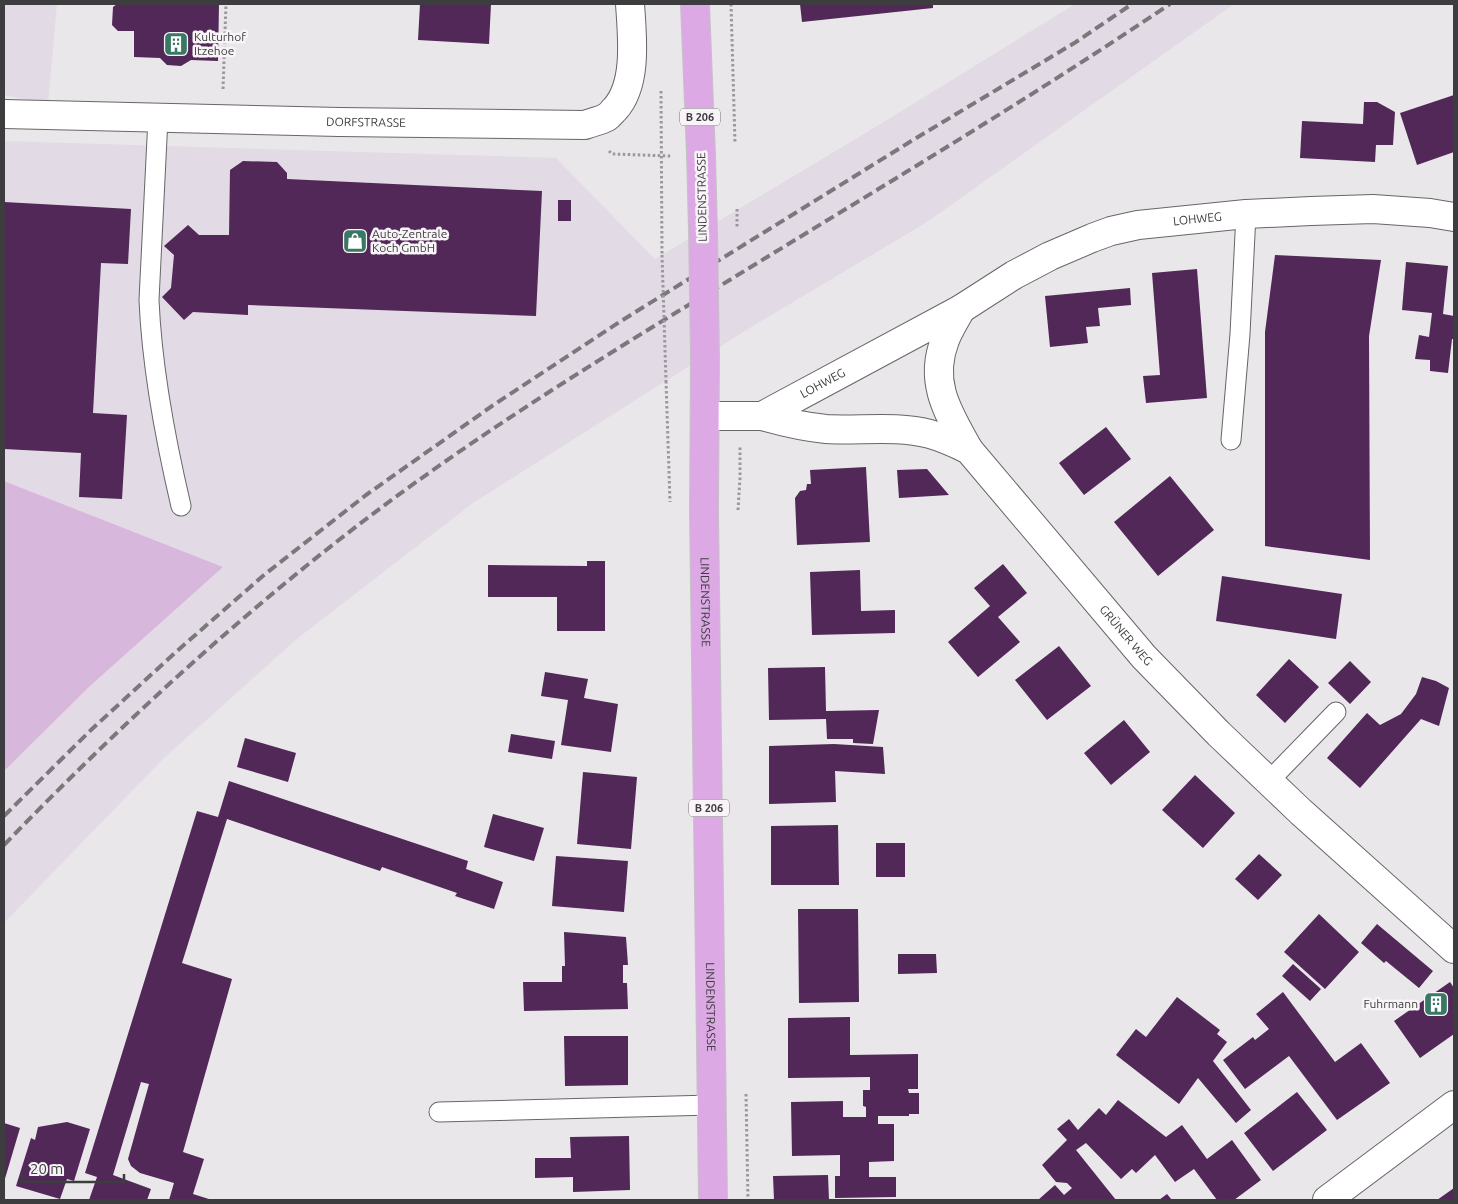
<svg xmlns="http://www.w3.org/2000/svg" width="1458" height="1204" viewBox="0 0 1458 1204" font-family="Ubuntu,sans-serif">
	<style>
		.built { fill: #e2dae4 }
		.green { fill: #d8b7dd }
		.building { fill: #512858 }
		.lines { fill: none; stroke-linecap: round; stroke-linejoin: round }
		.service-casing { stroke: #686568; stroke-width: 21 }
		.minor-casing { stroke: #686568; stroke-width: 30 }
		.tertiary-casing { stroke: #686568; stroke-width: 30 }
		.primary-casing { stroke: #c5c4c5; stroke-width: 30 }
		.path { stroke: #9b989c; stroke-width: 3; stroke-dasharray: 2.5 2.5; stroke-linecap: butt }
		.service { stroke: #fff; stroke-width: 19 }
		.minor { stroke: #fff; stroke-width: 28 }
		.tertiary { stroke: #fff; stroke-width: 28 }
		.primary { stroke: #dca9e5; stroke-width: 28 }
		.rail { stroke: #7a787b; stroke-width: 4; stroke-dasharray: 10 5; stroke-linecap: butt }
		.primary-bridge-casing { stroke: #c5c4c5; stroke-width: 30; stroke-linecap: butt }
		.path-bridge { stroke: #9b989c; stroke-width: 3; stroke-dasharray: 2.5 2.5; stroke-linecap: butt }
		.primary-bridge { stroke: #dca9e5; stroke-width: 28 }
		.labels { text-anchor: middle; stroke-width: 5; stroke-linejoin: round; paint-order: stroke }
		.shield { fill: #f8f4f8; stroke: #757376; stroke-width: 1 }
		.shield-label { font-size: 11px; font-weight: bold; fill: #3d3c3e }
		.poi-label { font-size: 12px; fill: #3d3c3e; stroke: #f8f4f8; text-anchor: start }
		.street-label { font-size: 12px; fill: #3d3c3e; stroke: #f8f4f8 }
	</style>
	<rect width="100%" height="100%" fill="#eae7eb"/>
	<path class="built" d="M4,4H57L48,104L4,95Z
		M1075,4H1234L927,222L748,329L473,503L298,638L164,758L4,923V771L90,686L223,567L4,481V141L556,158L655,259L869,131Z"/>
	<path class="green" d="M4,481L223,567L90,686L4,771Z"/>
	<path class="building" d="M117,4H219L218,61L191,60L181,66L167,65L160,58L134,57V31H118L112,25L113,7Z
		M420,4H491L489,44L418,40Z
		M800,4H933V8L802,22Z
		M1454,95V152L1417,165L1400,113Z
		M1364,102H1377L1395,112L1393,145H1376L1375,162L1300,158L1302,121L1363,124Z
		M243,161L277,162L287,173V179L542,191L536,316L248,305V315L193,312L184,320L162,297L171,288L174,255L164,246L188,225L199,235H229L230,170Z
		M558,200H571V221H558Z
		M4,202L131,209L128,264L101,263L93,413L127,415L122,499L79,497L81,453L4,449Z
		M1275,255L1381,260L1369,336L1370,560L1265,546V332Z
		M1406,262L1448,266L1443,314L1454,316V339H1452L1448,373L1430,371V360L1415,359L1419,335L1429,337L1432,313L1402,310Z
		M1197,269L1207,398L1146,403L1143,376L1160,375L1152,273Z
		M1130,288L1131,305L1098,308L1100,326L1086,327L1088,343L1050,347L1045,296Z
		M1106,427L1131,459L1084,495L1059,463Z
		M866,467L870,542L797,545L795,498L800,491L806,490L807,484H811L810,470Z
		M927,469L949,495L899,498L897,470Z
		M1170,476L1214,530L1158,576L1114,522Z
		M587,561H605V631H557V597H488V565L587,566Z
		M1003,564L1027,593L998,617L1020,642L978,677L948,642L990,606L974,588Z
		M860,570L861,611L895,610V633L812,635L810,572Z
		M1222,576L1342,594L1336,639L1216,621Z
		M1059,646L1091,686L1047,720L1015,680Z
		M1289,659L1319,687L1285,723L1256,695Z
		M1350,661L1371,682L1350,704L1328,683Z
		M825,667L826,711L879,710L873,744L853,743V739H827L826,719L769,720L768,668Z
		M545,672L588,679L584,698L618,704L611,752L561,745L568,700L541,696Z
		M1422,677L1436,681L1449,688L1439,726L1421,719L1360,788L1327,758L1367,713L1380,725L1401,714L1416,694Z
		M1124,720L1150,752L1111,785L1084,753Z
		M511,734L555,741L552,759L508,752Z
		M245,738L296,753L288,782L237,767Z
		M834,744L883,747L885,774L835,771L836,802L769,804V746Z
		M583,772L637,777L631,849L577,844Z
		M1195,775L1235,813L1203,848L1162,810Z
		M229,781L468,861L466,869L503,882L494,909L455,896L457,893L382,867L380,871L227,819L182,963L232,979L183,1152L204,1159L193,1194L212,1200H169L174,1183L140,1173L131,1166L128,1159L149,1084L141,1082L113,1175L151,1189L147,1200H89L97,1177L85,1173L197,811L218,817Z
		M493,814L544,828L534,861L484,847Z
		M838,825L839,885H771V826Z
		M876,843H905V877H876Z
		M1259,854L1282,875L1258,900L1235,879Z
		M556,856L628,861L624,912L552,906Z
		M798,909H858L859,1002L799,1003Z
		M1319,914L1359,952L1325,989L1284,952Z
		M1377,924L1433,971L1419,988L1386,961L1384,963L1361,943Z
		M564,932L626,937L628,965H623V983H627L628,1009L524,1011L523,982H562V966H565Z
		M898,954H936L937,973L898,974Z
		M1293,964L1321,989L1310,1001L1282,976Z
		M1450,982L1454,988V1034L1420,1058L1394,1021Z
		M1283,992L1335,1062L1361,1043L1390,1083L1337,1120L1289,1056L1245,1089L1223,1060L1253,1037L1255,1040L1269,1029L1256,1014Z
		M1177,997L1220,1030L1217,1034L1227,1042L1213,1061L1251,1110L1236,1123L1198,1078L1179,1104L1116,1055L1136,1029L1146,1037Z
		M850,1017V1055L918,1054V1089H908L909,1093H919V1114H909V1116H878V1124H894V1161L869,1162V1177H896V1197L835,1198V1176H840V1155L792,1156L791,1102L843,1101V1117H866V1107L863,1106V1090H870V1077L788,1078V1018Z
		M564,1036H628V1085L565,1086Z
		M1297,1092L1327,1130L1273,1171L1244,1133Z
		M1118,1100L1166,1137L1182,1125L1207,1159L1232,1140L1261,1180L1234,1200H1217L1194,1169L1175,1182L1155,1155L1136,1173L1132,1169L1121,1179L1086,1143L1076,1150L1116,1200H1038L1055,1185L1064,1195L1072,1188L1067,1183L1056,1182L1042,1165L1067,1140L1057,1129L1069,1119L1078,1130L1099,1108L1106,1115Z
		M67,1122L90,1129L74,1181L67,1179L60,1199L16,1186L31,1138L35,1140L38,1127Z
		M4,1123L20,1128L4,1182Z
		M629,1136L630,1190L573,1192V1177L535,1178V1158H571L570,1137Z
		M828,1175L829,1200H774L773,1176Z
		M1454,1188V1200H1437Z
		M1167,1194L1172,1200H1159Z"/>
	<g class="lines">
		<defs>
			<path id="service" d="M158,118L149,300C152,370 165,438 181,506
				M1231,440L1240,334L1246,214
				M1269,781L1336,712
				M439,1112L712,1105"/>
			<g id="minor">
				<path id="s1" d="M4,114L339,122L585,125C592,122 600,121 607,117C610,115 612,112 615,109C638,84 632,35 630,4"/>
				<path d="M961,309C956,319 949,329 945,340C928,383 949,414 969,450"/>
				<path id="s2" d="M705,416H762L961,309L1014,275L1050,256L1092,238L1111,231L1138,225L1246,214L1311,211L1373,209L1430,213L1454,217"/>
				<path id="s3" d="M762,416C783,422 804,427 826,429C860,431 896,425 930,434C944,438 957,444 969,450L1144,657L1219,734L1301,812L1454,949"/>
			</g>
			<path id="tertiary" d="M1327,1200L1454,1105"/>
			<g id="primary">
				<path d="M695,4L701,155L703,230"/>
				<path id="s4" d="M705,357L704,511L713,1200"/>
			</g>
		</defs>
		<use href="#service" class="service-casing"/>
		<use href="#minor" class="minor-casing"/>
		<use href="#tertiary" class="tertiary-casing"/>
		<use href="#primary" class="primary-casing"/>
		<path class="path" d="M731,4L735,143
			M223,89L226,4
			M661,91L662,255
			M609,151L612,154L671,156
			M666,381L670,502
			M738,510L740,478V447
			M746,1094L748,1200"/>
		<use href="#service" class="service"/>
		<use href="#minor" class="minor"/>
		<use href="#tertiary" class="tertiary"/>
		<use href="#primary" class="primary"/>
		<path class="rail" d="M4,816L92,729L177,651L264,575L366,495L492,406L621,321L913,140L1076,42L1132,4
			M4,845C121,724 247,608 382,507C492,425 611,352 728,281C876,190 1026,101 1170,4"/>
		<defs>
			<path id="primary-bridge" d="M703,230L705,357"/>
		</defs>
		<use href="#primary-bridge" class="primary-bridge-casing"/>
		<path class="path-bridge" d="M737,209V229
			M662,255L666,381"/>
		<use href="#primary-bridge" class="primary-bridge"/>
	</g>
	<defs>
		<symbol id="building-square" viewBox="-11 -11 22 22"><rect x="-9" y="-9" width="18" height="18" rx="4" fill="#3a7866" stroke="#f8f4f8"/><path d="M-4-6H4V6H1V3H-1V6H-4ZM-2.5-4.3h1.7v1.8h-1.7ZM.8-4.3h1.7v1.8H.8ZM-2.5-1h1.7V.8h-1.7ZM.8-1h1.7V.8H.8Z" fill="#fff"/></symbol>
		<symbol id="shop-square" viewBox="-11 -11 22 22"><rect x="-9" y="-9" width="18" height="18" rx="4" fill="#3a7866" stroke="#f8f4f8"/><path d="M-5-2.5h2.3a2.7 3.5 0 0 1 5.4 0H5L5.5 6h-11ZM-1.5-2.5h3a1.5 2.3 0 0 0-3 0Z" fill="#fff"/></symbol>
	</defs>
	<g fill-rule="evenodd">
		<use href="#building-square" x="162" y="30" width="28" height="28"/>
		<use href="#shop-square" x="341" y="227" width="28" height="28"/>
		<use href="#building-square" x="1422" y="990" width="28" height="28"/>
	</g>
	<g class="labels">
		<g class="shield">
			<rect x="680" y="108.5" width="40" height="17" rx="4"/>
			<rect x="689" y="799.5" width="40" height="17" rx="4"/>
		</g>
		<g class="shield-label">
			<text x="700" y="121">B 206</text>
			<text x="709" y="812">B 206</text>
		</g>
		<g class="poi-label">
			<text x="194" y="41">Kulturhof<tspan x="194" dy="14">Itzehoe</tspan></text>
			<text x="372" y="238">Auto-Zentrale<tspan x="372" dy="14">Koch GmbH</tspan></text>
			<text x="1418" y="1008" text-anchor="end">Fuhrmann</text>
		</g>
		<g class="street-label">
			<text dy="4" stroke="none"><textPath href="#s1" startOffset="362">DORFSTRASSE</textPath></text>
			<text transform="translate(702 197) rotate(-91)" y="4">LINDENSTRASSE</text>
			<text dy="4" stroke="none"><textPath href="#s2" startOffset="540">LOHWEG</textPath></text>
			<text dy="4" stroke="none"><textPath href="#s2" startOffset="126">LOHWEG</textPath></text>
			<text dy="4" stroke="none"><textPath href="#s4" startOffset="245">LINDENSTRASSE</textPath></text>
			<text dy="4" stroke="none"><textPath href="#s3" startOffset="455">GRÜNER WEG</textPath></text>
			<text dy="4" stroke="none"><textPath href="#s4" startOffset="650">LINDENSTRASSE</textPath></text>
		</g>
	</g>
	<rect width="1458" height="1204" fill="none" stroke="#3d3c3e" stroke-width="10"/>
	<path d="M22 1174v8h102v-8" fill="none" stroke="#3d3c3e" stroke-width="2.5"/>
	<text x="30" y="1174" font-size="15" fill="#3d3c3e" stroke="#f8f4f8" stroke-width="4" paint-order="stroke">20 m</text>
</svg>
